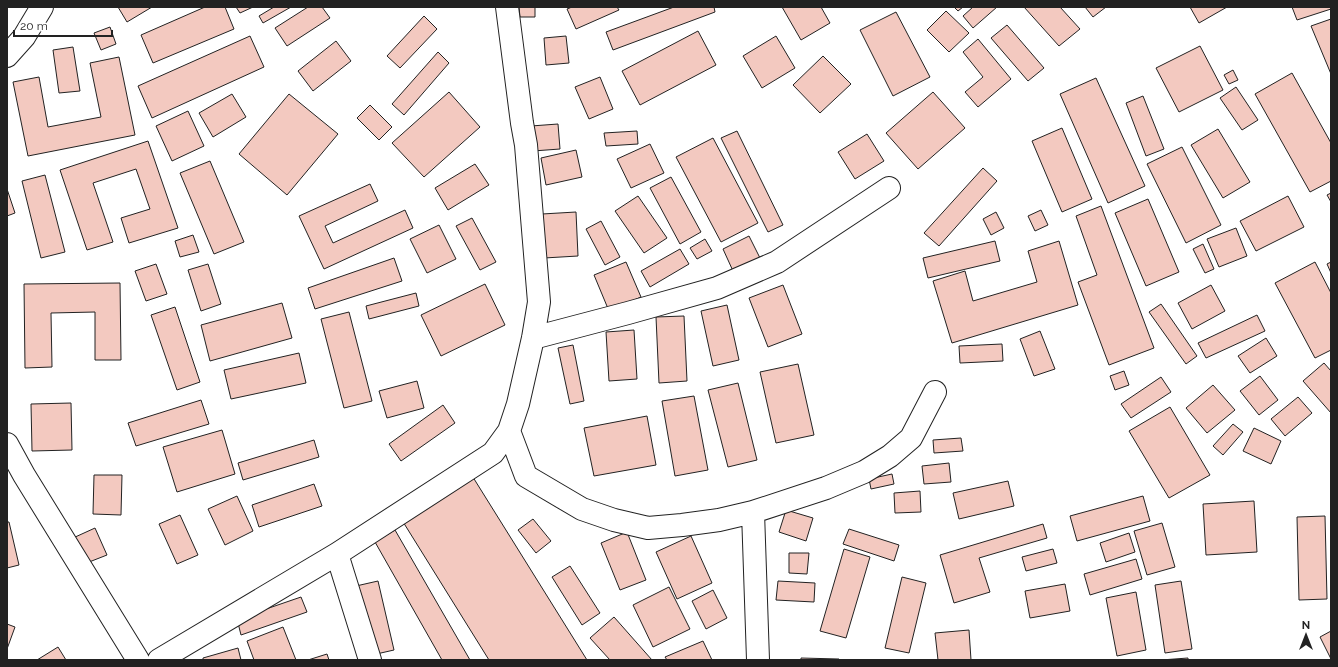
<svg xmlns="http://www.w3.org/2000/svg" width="1338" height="667" viewBox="0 0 1338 667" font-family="Raleway,sans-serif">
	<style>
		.building { fill: #f3c9c0; stroke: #222 }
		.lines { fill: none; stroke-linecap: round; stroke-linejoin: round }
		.street-casing { stroke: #222; stroke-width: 24 }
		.street { stroke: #fff; stroke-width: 22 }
	</style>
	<rect width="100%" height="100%" fill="#fff"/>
	<path class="building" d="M118,7H152L127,22Z
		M205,7H225L234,29L153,63L141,35Z
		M236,7H253L240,13Z
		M274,7H291L263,23L259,16Z
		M308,7H322L330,18L287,46L275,28Z
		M519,7H535V17H520Z
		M572,7H617L619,10L576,29L567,9Z
		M674,7H714L715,12L613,50L606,32Z
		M782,7H821L830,23L801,40Z
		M954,7H963L958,11Z
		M973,7H997L973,28L963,16Z
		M1024,7H1060L1080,29L1059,46Z
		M1085,7H1106L1093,17Z
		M1190,7H1227L1199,23Z
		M1292,7H1331V9L1297,20Z
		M946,11L969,33L949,52L927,30Z
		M896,12L930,77L893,96L860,30Z
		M424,16L437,29L400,68L387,56Z
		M1331,19V74L1311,26Z
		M1007,25L1044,68L1028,81L991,38Z
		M110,27L116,44L101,50L94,33Z
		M698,31L716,65L640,105L622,71Z
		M250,36L264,67L152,118L138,86Z
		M566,36L569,63L546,65L544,38Z
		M776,36L795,68L762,88L743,56Z
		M978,39L1011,79L978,107L965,92L983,77L963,52Z
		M336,41L351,61L313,91L298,71Z
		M1200,46L1223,90L1179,112L1156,68Z
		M73,47L80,91L59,93L53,50Z
		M438,52L449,63L404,115L392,104Z
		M823,56L851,84L820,113L793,85Z
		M119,57L135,135L28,156L13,82L39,77L48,127L101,117L90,63Z
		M1233,70L1238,80L1229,84L1224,75Z
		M1292,73L1331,143V181L1310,192L1255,94Z
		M600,77L613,109L589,119L575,87Z
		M1096,78L1145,186L1108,203L1060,94Z
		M1236,87L1258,120L1242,130L1220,98Z
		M449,92L480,127L424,177L392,143Z
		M933,92L965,128L918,169L886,133Z
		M232,94L246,117L213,137L199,113Z
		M289,94L338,134L287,195L239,154Z
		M1143,96L1164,149L1146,156L1126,103Z
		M370,105L392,127L379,140L357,118Z
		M188,111L204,146L172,161L156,126Z
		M558,124L560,149L533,151L531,126Z
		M1062,128L1092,199L1062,212L1032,141Z
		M1218,129L1250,182L1223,198L1191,145Z
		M637,131L638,144L606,146L604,133Z
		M737,131L783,225L768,232L721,138Z
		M867,134L884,161L855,179L838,152Z
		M713,138L758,223L721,242L676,157Z
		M148,141L178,228L129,243L121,218L150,209L136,169L93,183L113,242L87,250L60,170Z
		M650,144L664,173L631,188L617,159Z
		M1182,147L1221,225L1186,243L1147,164Z
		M576,150L582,177L546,185L541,158Z
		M210,161L244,242L214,254L180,173Z
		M475,164L489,185L448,210L435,188Z
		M983,168L997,181L939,246L924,233Z
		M45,175L65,252L41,258L22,181Z
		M671,177L701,232L680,244L650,188Z
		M370,184L378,201L325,226L333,243L405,210L413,228L324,269L299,216Z
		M7,189L15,213L7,216Z
		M1331,193V202L1327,195Z
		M638,196L667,238L644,253L615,211Z
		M1288,196L1304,227L1256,251L1240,221Z
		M1148,199L1179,272L1146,286L1115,213Z
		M1101,206L1154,348L1109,365L1078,282L1097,275L1076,216Z
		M1041,210L1048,225L1035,231L1028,216Z
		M576,212L578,256L544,258L542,214Z
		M996,212L1004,228L991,235L983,219Z
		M472,218L496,262L480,270L456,226Z
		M601,221L620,257L605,265L586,229Z
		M439,225L456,259L427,273L410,239Z
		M1236,228L1247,256L1219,267L1207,239Z
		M193,235L199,252L180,257L175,241Z
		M749,236L760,258L733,271L723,249Z
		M705,239L712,251L697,259L690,248Z
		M995,241L1000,261L928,278L923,258Z
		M1059,241L1078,305L952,343L933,281L965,271L973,301L1037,282L1028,251Z
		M1203,244L1214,269L1205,273L1193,249Z
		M680,249L689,264L650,287L641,271Z
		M394,258L402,281L315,309L308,288Z
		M626,262L641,297L609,311L594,275Z
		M1315,262L1331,293V350L1315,358L1275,283Z
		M1331,262V273L1327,264Z
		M156,264L167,294L146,301L135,271Z
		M208,264L221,304L201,311L188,270Z
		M120,283L121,360H95V312L51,313L52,367L25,368L24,284Z
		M485,284L505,325L441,356L421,315Z
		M783,285L802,334L768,347L749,298Z
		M1211,285L1225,311L1192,329L1178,303Z
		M416,293L419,306L369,319L366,306Z
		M282,303L292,338L210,361L201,325Z
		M1161,304L1197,356L1186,364L1149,312Z
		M727,305L739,360L713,366L701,311Z
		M175,307L200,382L177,390L151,315Z
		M349,312L372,401L344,408L321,319Z
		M1257,315L1265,331L1206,358L1198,343Z
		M684,316L687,381L659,383L656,317Z
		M634,330L637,379L609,381L606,332Z
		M1040,331L1055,369L1034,376L1020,339Z
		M1266,338L1277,356L1250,373L1238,356Z
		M1002,344L1003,361L960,363L959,346Z
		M573,345L584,401L570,404L558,348Z
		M299,353L306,383L231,399L224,370Z
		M1324,363L1331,371V413L1303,381Z
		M798,364L814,435L776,443L760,372Z
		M1124,371L1129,385L1115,390L1110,376Z
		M1260,376L1278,400L1259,415L1240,391Z
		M1161,377L1171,392L1131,418L1121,404Z
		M417,381L424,408L387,418L379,391Z
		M738,383L757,460L728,467L708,390Z
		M1213,385L1235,410L1207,433L1186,408Z
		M694,396L708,470L675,476L662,401Z
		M1298,397L1312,413L1285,436L1271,419Z
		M201,400L209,424L136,446L128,423Z
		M71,403L72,450L32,451L31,404Z
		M443,405L455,423L401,461L389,444Z
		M1170,407L1210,475L1169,498L1129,431Z
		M647,416L656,465L594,476L584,428Z
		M1233,424L1243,432L1223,455L1213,446Z
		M1254,428L1281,441L1271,464L1243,451Z
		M222,430L235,474L177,492L163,447Z
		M961,438L963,451L934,453L933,440Z
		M314,440L319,457L243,480L238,463Z
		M949,463L951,482L924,484L922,466Z
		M471,474L587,660H489L400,517Z
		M892,474L894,484L871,489L869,479Z
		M94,475H122L121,515L93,514Z
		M1008,481L1014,506L959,519L953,493Z
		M314,484L322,506L259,527L252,505Z
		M920,491L921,512L895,513L894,493Z
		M237,496L253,531L225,545L208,509Z
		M1143,496L1150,521L1077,541L1070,516Z
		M1254,501L1257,552L1206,555L1203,504Z
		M786,510L813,518L806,541L779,532Z
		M180,515L198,555L177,564L159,524Z
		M1325,516L1327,599L1299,600L1297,517Z
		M533,519L551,541L536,553L518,530Z
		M7,522H9L19,565L7,568Z
		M1162,523L1175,567L1147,575L1134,531Z
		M1043,524L1047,538L979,558L990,592L954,603L940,555Z
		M95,528L107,555L84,564L73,538Z
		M849,529L899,545L894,561L843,544Z
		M395,530L470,660H442L375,542Z
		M627,532L646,580L620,590L601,543Z
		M1129,533L1135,552L1106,562L1100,543Z
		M691,536L712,583L677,599L656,552Z
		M844,549L870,557L846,638L820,631Z
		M1053,549L1057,563L1026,571L1022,557Z
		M789,553H809L807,574L789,573Z
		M1136,559L1142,579L1090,595L1084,574Z
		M570,566L600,613L582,625L552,577Z
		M902,577L926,583L909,653L885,648Z
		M378,581L394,650L372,655L356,586Z
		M778,581L815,583L814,602L776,600Z
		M1181,581L1192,649L1165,653L1155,585Z
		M1065,584L1070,611L1030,618L1025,591Z
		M669,587L690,629L653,647L633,605Z
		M713,590L727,618L706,629L692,601Z
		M1136,592L1146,650L1117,656L1106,598Z
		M301,597L307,612L241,635L237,619Z
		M614,617L652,660H610L590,638Z
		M7,624L15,627L7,649Z
		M283,627L296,660H254L247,641Z
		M969,630L971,660H938L935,633Z
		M1331,631V659L1320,637Z
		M703,641L712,660H667L665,657Z
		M58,647L66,660H37Z
		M238,648L241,660H203V658Z
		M327,654L329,660H308Z
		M801,658L839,659V660H801Z
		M1188,658V660H1161Z"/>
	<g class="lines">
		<defs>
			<path id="street" d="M7,56L24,37L42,7
				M533,338L628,313L717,288L777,262L889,188
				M509,431L526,476L582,509L614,520L648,528L682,525L719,520L753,512L826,488L864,472L890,456L911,438L935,392
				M7,444L24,475L138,660
				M753,512L758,660
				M337,554L370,660
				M159,660L337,554L493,453L509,431L518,404L533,338L539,302L526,145L522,123L507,7"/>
		</defs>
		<use href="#street" class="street-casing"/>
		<use href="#street" class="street"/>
	</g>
	<rect width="1338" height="667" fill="none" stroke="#222222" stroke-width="16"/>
	<g transform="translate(1306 635)" stroke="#ffffff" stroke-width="3" paint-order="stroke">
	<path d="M0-3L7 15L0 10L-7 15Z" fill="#222222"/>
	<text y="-6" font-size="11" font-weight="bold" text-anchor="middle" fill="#222222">N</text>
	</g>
	<path d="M14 30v6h98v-6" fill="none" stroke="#222222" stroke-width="2"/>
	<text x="20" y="30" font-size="12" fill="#222222" stroke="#ffffff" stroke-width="3" paint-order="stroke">20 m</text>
</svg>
